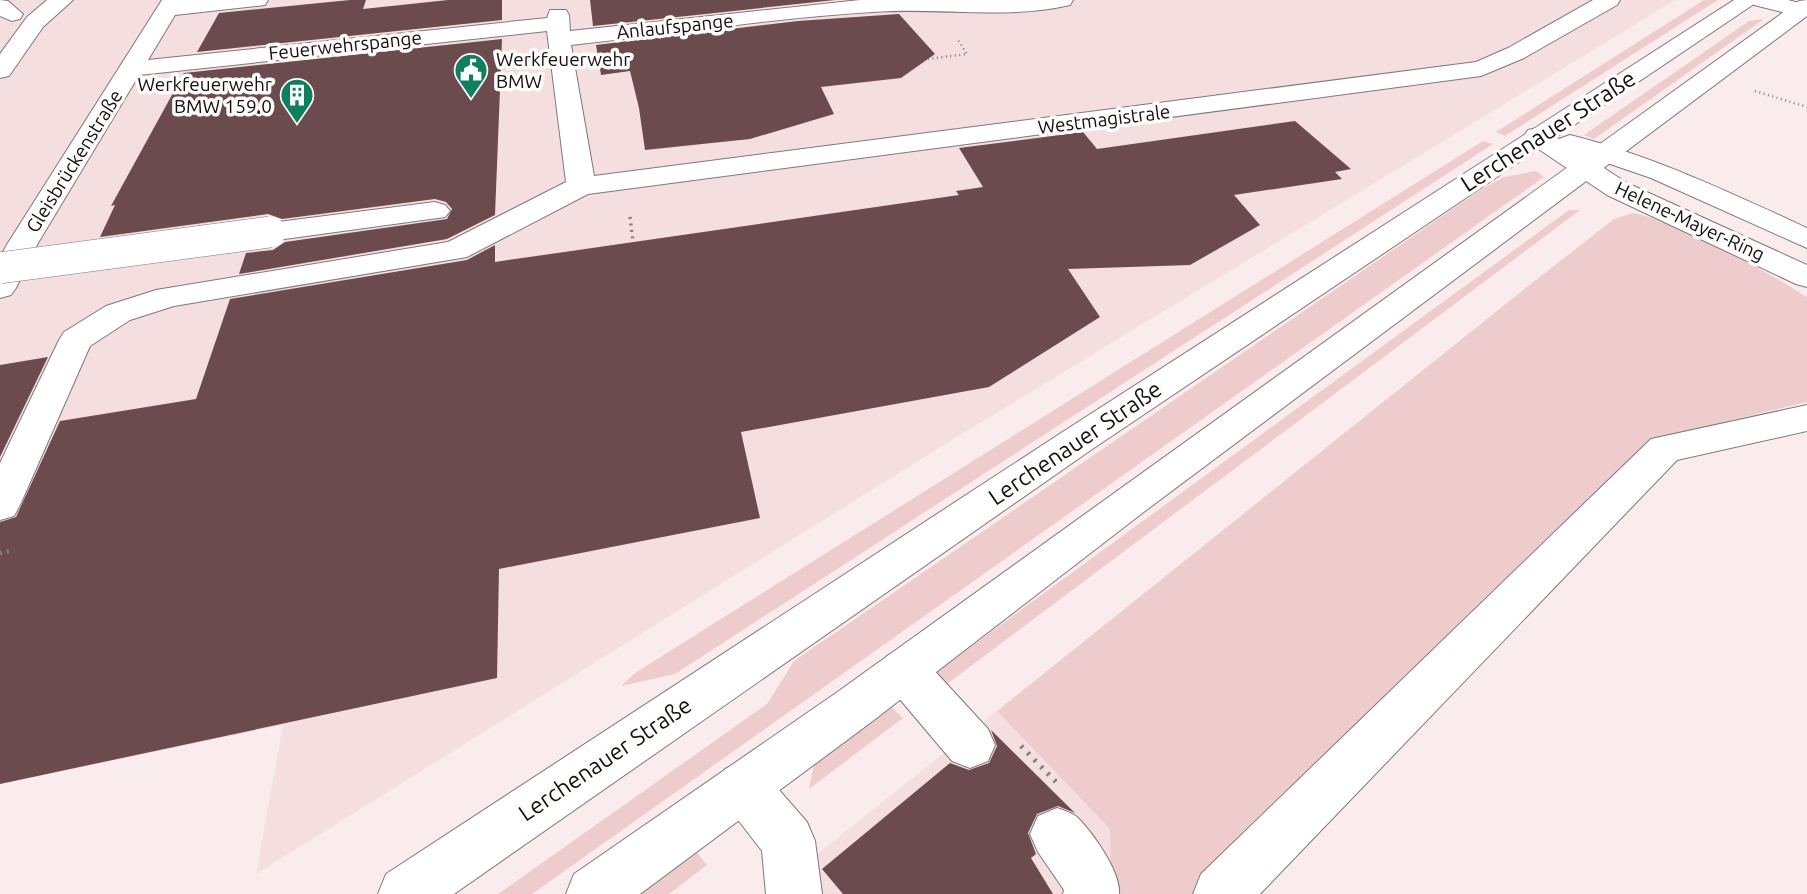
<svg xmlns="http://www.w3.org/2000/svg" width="1807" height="894" viewBox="0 0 1807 894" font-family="Ubuntu,sans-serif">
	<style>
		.built { fill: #f5dedf }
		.green { fill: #eecccd }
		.building { fill: #6b4b4d }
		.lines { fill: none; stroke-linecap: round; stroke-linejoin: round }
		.minor-casing { stroke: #837777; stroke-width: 2 }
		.major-casing { stroke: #837777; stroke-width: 2 }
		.path-far3 { stroke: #877e7e; stroke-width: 2.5; stroke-dasharray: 1 3.5; stroke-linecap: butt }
		.path-far2 { stroke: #877e7e; stroke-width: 3.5; stroke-dasharray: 2 4.5; stroke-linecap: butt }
		.path-far1 { stroke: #877e7e; stroke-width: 4.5; stroke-dasharray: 2 5; stroke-linecap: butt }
		.path { stroke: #877e7e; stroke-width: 5; stroke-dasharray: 2.5 7; stroke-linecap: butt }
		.minor { fill: #fff; fill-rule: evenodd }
		.major { fill: #fff; fill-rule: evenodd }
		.minor-bridge-casing { stroke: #837777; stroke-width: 32; stroke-linecap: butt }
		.minor-bridge { stroke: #fff; stroke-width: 31 }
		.labels { text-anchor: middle; stroke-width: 7; stroke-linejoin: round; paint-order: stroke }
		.far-street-label { font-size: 19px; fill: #141010; stroke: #fffcfc }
		.far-poi-label { font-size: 19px; fill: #141010; stroke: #fffcfc; text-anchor: start }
		.street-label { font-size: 23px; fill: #141010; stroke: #fffcfc }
	</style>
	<rect width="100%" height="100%" fill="#faecec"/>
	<path class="built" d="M0,0H1675L942,446L256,874L283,725L0,784Z
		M997,711L1110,829L1111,894H767Z"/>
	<path class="green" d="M1704,0H1718L1505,136L1496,132Z
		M1764,19L1594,139L1584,135L1749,21Z
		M1483,141L1493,144L675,674L621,686L635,673Z
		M1536,171L1544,177L532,894H498L767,704L794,661L1483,188L1504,177Z
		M1569,210H1580L947,684L936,672Z
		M1633,213C1685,223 1761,269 1807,297V402L1715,424L1193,894H1111L1110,829L997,711L1527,287L1614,219Z
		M890,706L903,718L809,789L814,765Z
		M694,849L707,865L669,894H636Z"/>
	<path class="building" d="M350,0H366L363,9L448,0H502V20L197,52L219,13Z
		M590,0H835L593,26Z
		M899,14L935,54L901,78L821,87L834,114L750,139L645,150L639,108L630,71L601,75L596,45L798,21Z
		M502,39L495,215L447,239L239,274L246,253L273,250L285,242L447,219L452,209L446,202L435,199L282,219L268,214L100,237L115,205L111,206L184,73Z
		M1295,121L1351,169L1335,172L1342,179L1234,195L1260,225L1190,265L1068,269L1100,317L989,387L741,432L760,518L499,569L497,678L0,784V522L16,517L60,421L196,399L230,299L467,260L495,245V262L959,195L956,191L983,187L959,148L1083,132L1097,149Z
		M48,357L0,457V365Z
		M991,730L1075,813L1058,806L1037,814L1028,833L1036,854L1031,858L1053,894H843L822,869L950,763L969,770L989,763L997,746Z"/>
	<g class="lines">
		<defs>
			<path id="minor" d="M0,0L8,1L23,14L20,19L12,21L0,16Z
				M47,0H73L43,27L9,76L0,78V54L27,17Z
				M162,0H268L265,5L257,6L175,15L148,60L547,18L550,10H566L569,15L570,31L860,0H1073L1070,5C1006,20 937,7 873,12C772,18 672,34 571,45L594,176L1476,62L1508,48L1593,0H1620L1617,5L1524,58L1481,76L588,194L467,257L174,306L130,320L90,346L20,505L14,516L0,520V463L59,340L64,332L106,306L156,290L448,242L566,182L547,31L139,75L38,243L16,288L11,295L0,298V257L8,243Z
				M1751,0H1788L1807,5V15L1802,17L1754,5Z
				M1537,128L1559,139L1570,135C1653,156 1729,192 1807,228V248L1651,178L1584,155L1627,183L1807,265V287L1796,284L1607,195L1528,142L1524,136L1528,130Z
				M435,202L445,205L450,211L445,217L270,241L259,238L255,232L259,226L270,223Z
				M1807,405V431L1677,460L1260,894H1193L1201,874L1651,439Z
				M904,650L921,656L988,729L995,745L988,761L970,768L952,761L887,684L880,670L887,656Z
				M743,762L761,769L807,822L815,841L822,894H766L762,851L725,803L717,786L725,769Z
				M1057,808C1063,810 1072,813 1077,817C1093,833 1121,872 1119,894H1063L1064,890L1038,852L1030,834L1038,816Z"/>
			<path id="major" d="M1734,0H1760L1088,452L454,894H378L386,874L1061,433Z
				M1807,0V16L1145,511L870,723L640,894H566L574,874L836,693L1799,1Z"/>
		</defs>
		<use href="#minor" class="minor-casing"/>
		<use href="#major" class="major-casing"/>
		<path class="path-far3" d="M928,59L967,54L958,40
			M1755,91L1807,107"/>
		<path class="path-far2" d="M630,217L633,242"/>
		<path class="path-far1" d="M0,553L14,550"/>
		<path class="path" d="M1021,746L1056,782"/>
		<use href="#minor" class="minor"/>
		<use href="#major" class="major"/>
		<defs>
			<path id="minor-bridge" d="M0,268L270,232"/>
		</defs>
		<use href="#minor-bridge" class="minor-bridge-casing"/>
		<use href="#minor-bridge" class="minor-bridge"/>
	</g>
	<defs>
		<symbol id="civic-pin" viewBox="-11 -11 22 30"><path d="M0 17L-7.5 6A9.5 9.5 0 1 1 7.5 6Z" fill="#0e805d" stroke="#fffcfc"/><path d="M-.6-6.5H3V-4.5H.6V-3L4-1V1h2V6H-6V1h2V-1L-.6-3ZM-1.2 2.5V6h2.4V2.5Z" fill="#fff"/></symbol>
		<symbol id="building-pin" viewBox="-11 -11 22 30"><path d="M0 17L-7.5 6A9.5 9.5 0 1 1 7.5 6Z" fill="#0e805d" stroke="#fffcfc"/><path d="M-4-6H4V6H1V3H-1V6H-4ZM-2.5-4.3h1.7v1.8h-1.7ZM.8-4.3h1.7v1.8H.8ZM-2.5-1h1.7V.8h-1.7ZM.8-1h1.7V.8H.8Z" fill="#fff"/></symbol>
	</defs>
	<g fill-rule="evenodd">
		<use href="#civic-pin" x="452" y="51" width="38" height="52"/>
		<use href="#building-pin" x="278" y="76" width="38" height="52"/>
	</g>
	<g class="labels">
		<g class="far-street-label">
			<text transform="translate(675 26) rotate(-6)" y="7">Anlaufspange</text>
			<text transform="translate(345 45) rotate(-6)" y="7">Feuerwehrspange</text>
			<text transform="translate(1104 119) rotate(-7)" y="7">Westmagistrale</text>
			<text transform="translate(74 161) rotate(-58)" y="7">Gleisbrückenstraße</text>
			<text transform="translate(1690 221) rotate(25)" y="7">Helene-Mayer-Ring</text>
		</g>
		<g class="far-poi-label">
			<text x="496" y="66">Werkfeuerwehr<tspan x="496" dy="22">BMW</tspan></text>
			<text x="272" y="91" text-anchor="end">Werkfeuerwehr<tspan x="272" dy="22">BMW 159.0</tspan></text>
		</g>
		<g class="street-label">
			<text transform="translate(1548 131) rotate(-33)" y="8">Lerchenauer Straße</text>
			<text transform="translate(1075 443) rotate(-34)" y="8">Lerchenauer Straße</text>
			<text transform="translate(605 759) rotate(-34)" y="8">Lerchenauer Straße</text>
		</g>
	</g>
</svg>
